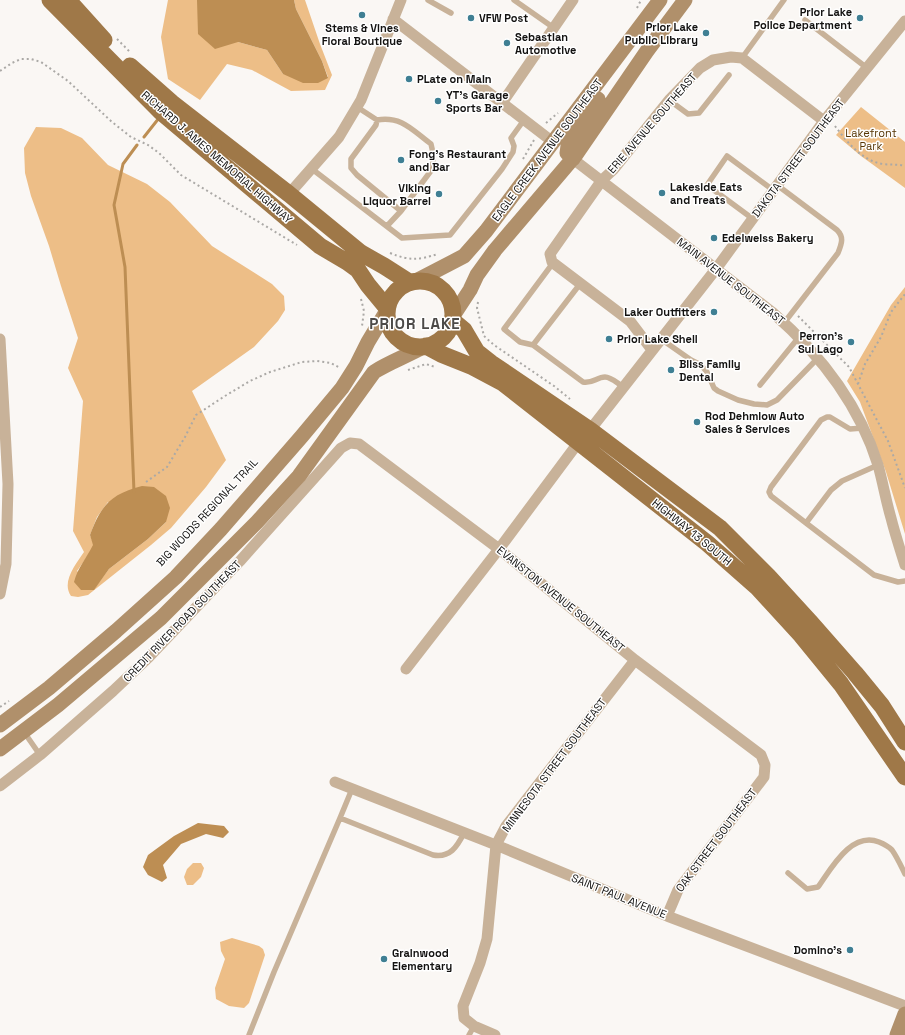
<svg xmlns="http://www.w3.org/2000/svg" width="905" height="1035" viewBox="0 0 905 1035" font-family="'Space Grotesk',sans-serif">
	<style>
		.green { fill: #edbe87; fill-rule: evenodd }
		.water { fill: #bd8e53 }
		.lines { fill: none; stroke-linecap: round; stroke-linejoin: round }
		.stream { stroke: #bd8e53; stroke-width: 3 }
		.path { stroke: #aba9a6; stroke-width: 2; stroke-dasharray: 2 3; stroke-linecap: butt }
		.lane { stroke: #c8b299; stroke-width: 5.5 }
		.street { stroke: #c8b299; stroke-width: 11 }
		.secondary { stroke: #b0906b; stroke-width: 15 }
		.primary { stroke: #9f7848; stroke-width: 17 }
		.poi-dot { fill: #3f7f93; stroke: #fff; stroke-width: 1.5 }
		.labels { text-anchor: middle; stroke-width: 3; stroke-linejoin: round; paint-order: stroke }
		.poi-label { font-size: 11px; font-weight: bold; fill: #131211; stroke: #fff; text-anchor: start }
		.street-label { font-size: 11px; fill: #131211; stroke: #fff }
		.park-label { font-size: 11px; fill: #573605; stroke: #fff }
		.district-label { font-size: 15px; font-weight: bold; letter-spacing: 1px; fill: #4c4a48; stroke: #fff }
	</style>
	<rect width="100%" height="100%" fill="#faf7f4"/>
	<path class="green" d="M168,0H197L238,42L267,50L283,74L328,77L322,61L296,9L294,0H305L320,44L332,75L325,90L291,91L252,70L227,64L200,100L168,79L161,37Z
		M861,107L905,142V188L861,156L836,135Z
		M36,127L61,128L82,138L108,165L147,184L170,202L212,246L272,284L284,296L285,310L278,321L254,347L192,391L226,460L206,487L171,528L151,545L88,595L78,597L71,596C61,582 76,564 84,552L73,531L83,401L68,368L78,338L61,286L49,246L31,196L25,173L24,148ZM108,502L166,522L148,539L109,569L94,589L77,571L89,554L94,545L90,535L97,517Z
		M905,287V534L886,472L860,402L847,381L891,305Z
		M193,863H201L204,868L201,877L193,885H187L184,877L187,869Z
		M232,938L259,946L263,949L265,955L249,1003L244,1008L229,1006L216,999L215,988L225,959L221,951L220,942Z"/>
	<path class="water" d="M197,0H294L296,9L322,61L328,78L318,83H303L283,74L267,50L238,42L215,49L198,34Z
		M142,486L154,487L166,496L170,508L166,522L148,539L109,569L94,590H81L74,582C78,567 86,559 93,545L90,535C101,505 111,494 142,486Z
		M198,823L224,826L229,832L223,838L206,834L181,844L163,865L167,878L162,882L148,875L143,867L148,855L174,836Z"/>
	<g class="lines">
		<path class="stream" d="M144,137L159,118
			M134,492L125,267L114,205L123,164L137,145"/>
		<path class="path" d="M637,8L641,0
			M117,39L131,53
			M0,71L12,63L21,59H31L41,62L68,81L112,122L131,137L148,145L159,153L181,175L297,245
			M546,123L558,113
			M835,126C847,142 862,161 883,164C891,165 898,164 905,166
			M523,159L534,140
			M390,253C410,261 418,260 438,254
			M361,299L364,311L362,326
			M478,302L477,308L484,336L494,345L554,386L570,399
			M798,316L849,367L888,441L905,488
			M408,370L426,364L435,367
			M858,384L865,364L881,337L891,312L905,294
			M146,482L167,467L185,437L196,415L225,396L250,381L270,372L302,362L317,361L331,363L340,368
			M0,707L9,701"/>
		<path class="lane" d="M428,0L451,13
			M514,0L554,28
			M805,20L867,68
			M742,58L784,0
			M669,100L688,114L699,113L729,75
			M357,107L377,120L376,125L351,159V168L357,175L401,211L387,226
			M377,120C402,116 412,130 431,144L433,153V168L401,211
			M312,169L402,238L450,235L502,169L513,152L514,146L511,138L524,120
			M777,185L837,230C844,237 842,243 838,253L784,323
			M753,219L707,185L727,156L773,190
			M580,284L533,345L583,382C592,384 597,377 605,377C611,377 617,383 622,386
			M661,339L691,360L701,365L707,372L714,388L718,391L738,400L754,404L767,405L777,400L818,358
			M533,345L520,342L504,329L553,263
			M760,385L799,337
			M863,428L850,429L830,417H827L821,420L771,487L769,492L771,496L806,523L831,490L842,481L878,465
			M806,523L874,575L898,582L905,581
			M24,732L40,755
			M352,789L340,818L433,855C450,858 457,847 464,833
			M788,873L807,889L818,887C831,869 851,831 879,842C884,844 888,846 892,850C897,857 901,866 905,874
			M249,1035L274,972L340,818
			M469,1035L474,1026"/>
		<path class="street" d="M393,19L553,142
			M502,103L573,0
			M573,159L772,312C820,354 859,404 878,465C883,483 886,501 891,518C895,534 900,549 905,565
			M289,194L339,137L361,100L401,0
			M0,339L8,484L6,564L0,594
			M652,350L630,321L552,262L550,254L602,180L613,170L670,99L700,68L713,60L731,57L742,58L824,121
			M590,430L716,269L824,121L905,21
			M406,669L499,549L578,443
			M335,782L496,845L667,916L905,1006
			M0,786L40,755L113,691L149,657L240,561L341,448L350,443L359,444L499,549L635,660L761,755L765,765L764,777L678,890L667,916
			M495,1035L474,1026L464,1018L463,1006L480,963L487,939L496,845L506,826L635,660"/>
		<path class="secondary" d="M573,159L567,153L568,146L598,99
			M416,281L464,256L486,231L660,0
			M453,316L470,290L477,275L495,250L575,156L647,51L685,0
			M0,725L49,688L116,631L176,577L221,529L302,436L342,388L356,366L368,342L386,312
			M0,749L58,705L161,618L257,522L299,476L374,372C390,362 407,356 423,347
			M897,1035L905,1014"/>
		<path class="primary" d="M50,0L161,112L320,246L347,262L358,270L368,285L387,308
			M68,0L104,40
			M130,66L172,103L289,194L361,253L384,266L409,282
			M387 314a33 33 0 1 1 66 0a33 33 0 1 1-66 0Z
			M452,320L464,330L477,352L491,363L590,430L720,528L768,576L811,623L855,673L882,706L905,742
			M426,346L441,354L471,366L503,383L707,543L757,587L801,635L841,684L905,777"/>
	</g>
	<g class="poi-dot">
		<circle cx="362" cy="15" r="4"/>
		<circle cx="471" cy="18" r="4"/>
		<circle cx="860" cy="18" r="4"/>
		<circle cx="706" cy="33" r="4"/>
		<circle cx="507" cy="43" r="4"/>
		<circle cx="409" cy="79" r="4"/>
		<circle cx="438" cy="101" r="4"/>
		<circle cx="401" cy="160" r="4"/>
		<circle cx="662" cy="193" r="4"/>
		<circle cx="439" cy="194" r="4"/>
		<circle cx="714" cy="238" r="4"/>
		<circle cx="714" cy="312" r="4"/>
		<circle cx="609" cy="339" r="4"/>
		<circle cx="851" cy="342" r="4"/>
		<circle cx="671" cy="370" r="4"/>
		<circle cx="697" cy="422" r="4"/>
		<circle cx="850" cy="950" r="4"/>
		<circle cx="384" cy="959" r="4"/>
	</g>
	<g class="labels">
		<g class="poi-label">
			<text x="852" y="16" text-anchor="end">Prior Lake<tspan x="852" dy="13">Police Department</tspan></text>
			<text x="479" y="22">VFW Post</text>
			<text x="698" y="31" text-anchor="end">Prior Lake<tspan x="698" dy="13">Public Library</tspan></text>
			<text x="362" y="32" text-anchor="middle">Stems &amp; Vines<tspan x="362" dy="13">Floral Boutique</tspan></text>
			<text x="515" y="41">Sebastian<tspan x="515" dy="13">Automotive</tspan></text>
			<text x="417" y="83">PLate on Main</text>
			<text x="446" y="99">YT's Garage<tspan x="446" dy="13">Sports Bar</tspan></text>
			<text x="409" y="158">Fong's Restaurant<tspan x="409" dy="13">and Bar</tspan></text>
			<text x="670" y="191">Lakeside Eats<tspan x="670" dy="13">and Treats</tspan></text>
			<text x="431" y="192" text-anchor="end">Viking<tspan x="431" dy="13">Liquor Barrel</tspan></text>
			<text x="722" y="242">Edelweiss Bakery</text>
			<text x="706" y="316" text-anchor="end">Laker Outfitters</text>
			<text x="843" y="340" text-anchor="end">Perron's<tspan x="843" dy="13">Sul Lago</tspan></text>
			<text x="617" y="343">Prior Lake Shell</text>
			<text x="679" y="368">Bliss Family<tspan x="679" dy="13">Dental</tspan></text>
			<text x="705" y="420">Rod Dehmlow Auto<tspan x="705" dy="13">Sales &amp; Services</tspan></text>
			<text x="842" y="954" text-anchor="end">Domino's</text>
			<text x="392" y="957">Grainwood<tspan x="392" dy="13">Elementary</tspan></text>
		</g>
		<g class="street-label">
			<text transform="translate(652 123) rotate(-49)" y="4">ERIE AVENUE SOUTHEAST</text>
			<text transform="translate(547 150) rotate(-53)" y="4">EAGLE CREEK AVENUE SOUTHEAST</text>
			<text transform="translate(217 157) rotate(41)" y="4">RICHARD J. AMES MEMORIAL HIGHWAY</text>
			<text transform="translate(798 158) rotate(-53)" y="4">DAKOTA STREET SOUTHEAST</text>
			<text transform="translate(731 281) rotate(38)" y="4">MAIN AVENUE SOUTHEAST</text>
			<text transform="translate(207 512) rotate(-47)" y="4">BIG WOODS REGIONAL TRAIL</text>
			<text transform="translate(692 532) rotate(39)" y="4">HIGHWAY 13 SOUTH</text>
			<text transform="translate(561 599) rotate(39)" y="4">EVANSTON AVENUE SOUTHEAST</text>
			<text transform="translate(182 621) rotate(-46)" y="4">CREDIT RIVER ROAD SOUTHEAST</text>
			<text transform="translate(554 765) rotate(-53)" y="4">MINNESOTA STREET SOUTHEAST</text>
			<text transform="translate(716 840) rotate(-53)" y="4">OAK STREET SOUTHEAST</text>
			<text transform="translate(619 896) rotate(22)" y="4">SAINT PAUL AVENUE</text>
		</g>
		<g class="park-label">
			<text x="871" y="137">Lakefront<tspan x="871" dy="13">Park</tspan></text>
		</g>
		<g class="district-label">
			<text x="415" y="329">PRIOR LAKE</text>
		</g>
	</g>
</svg>
